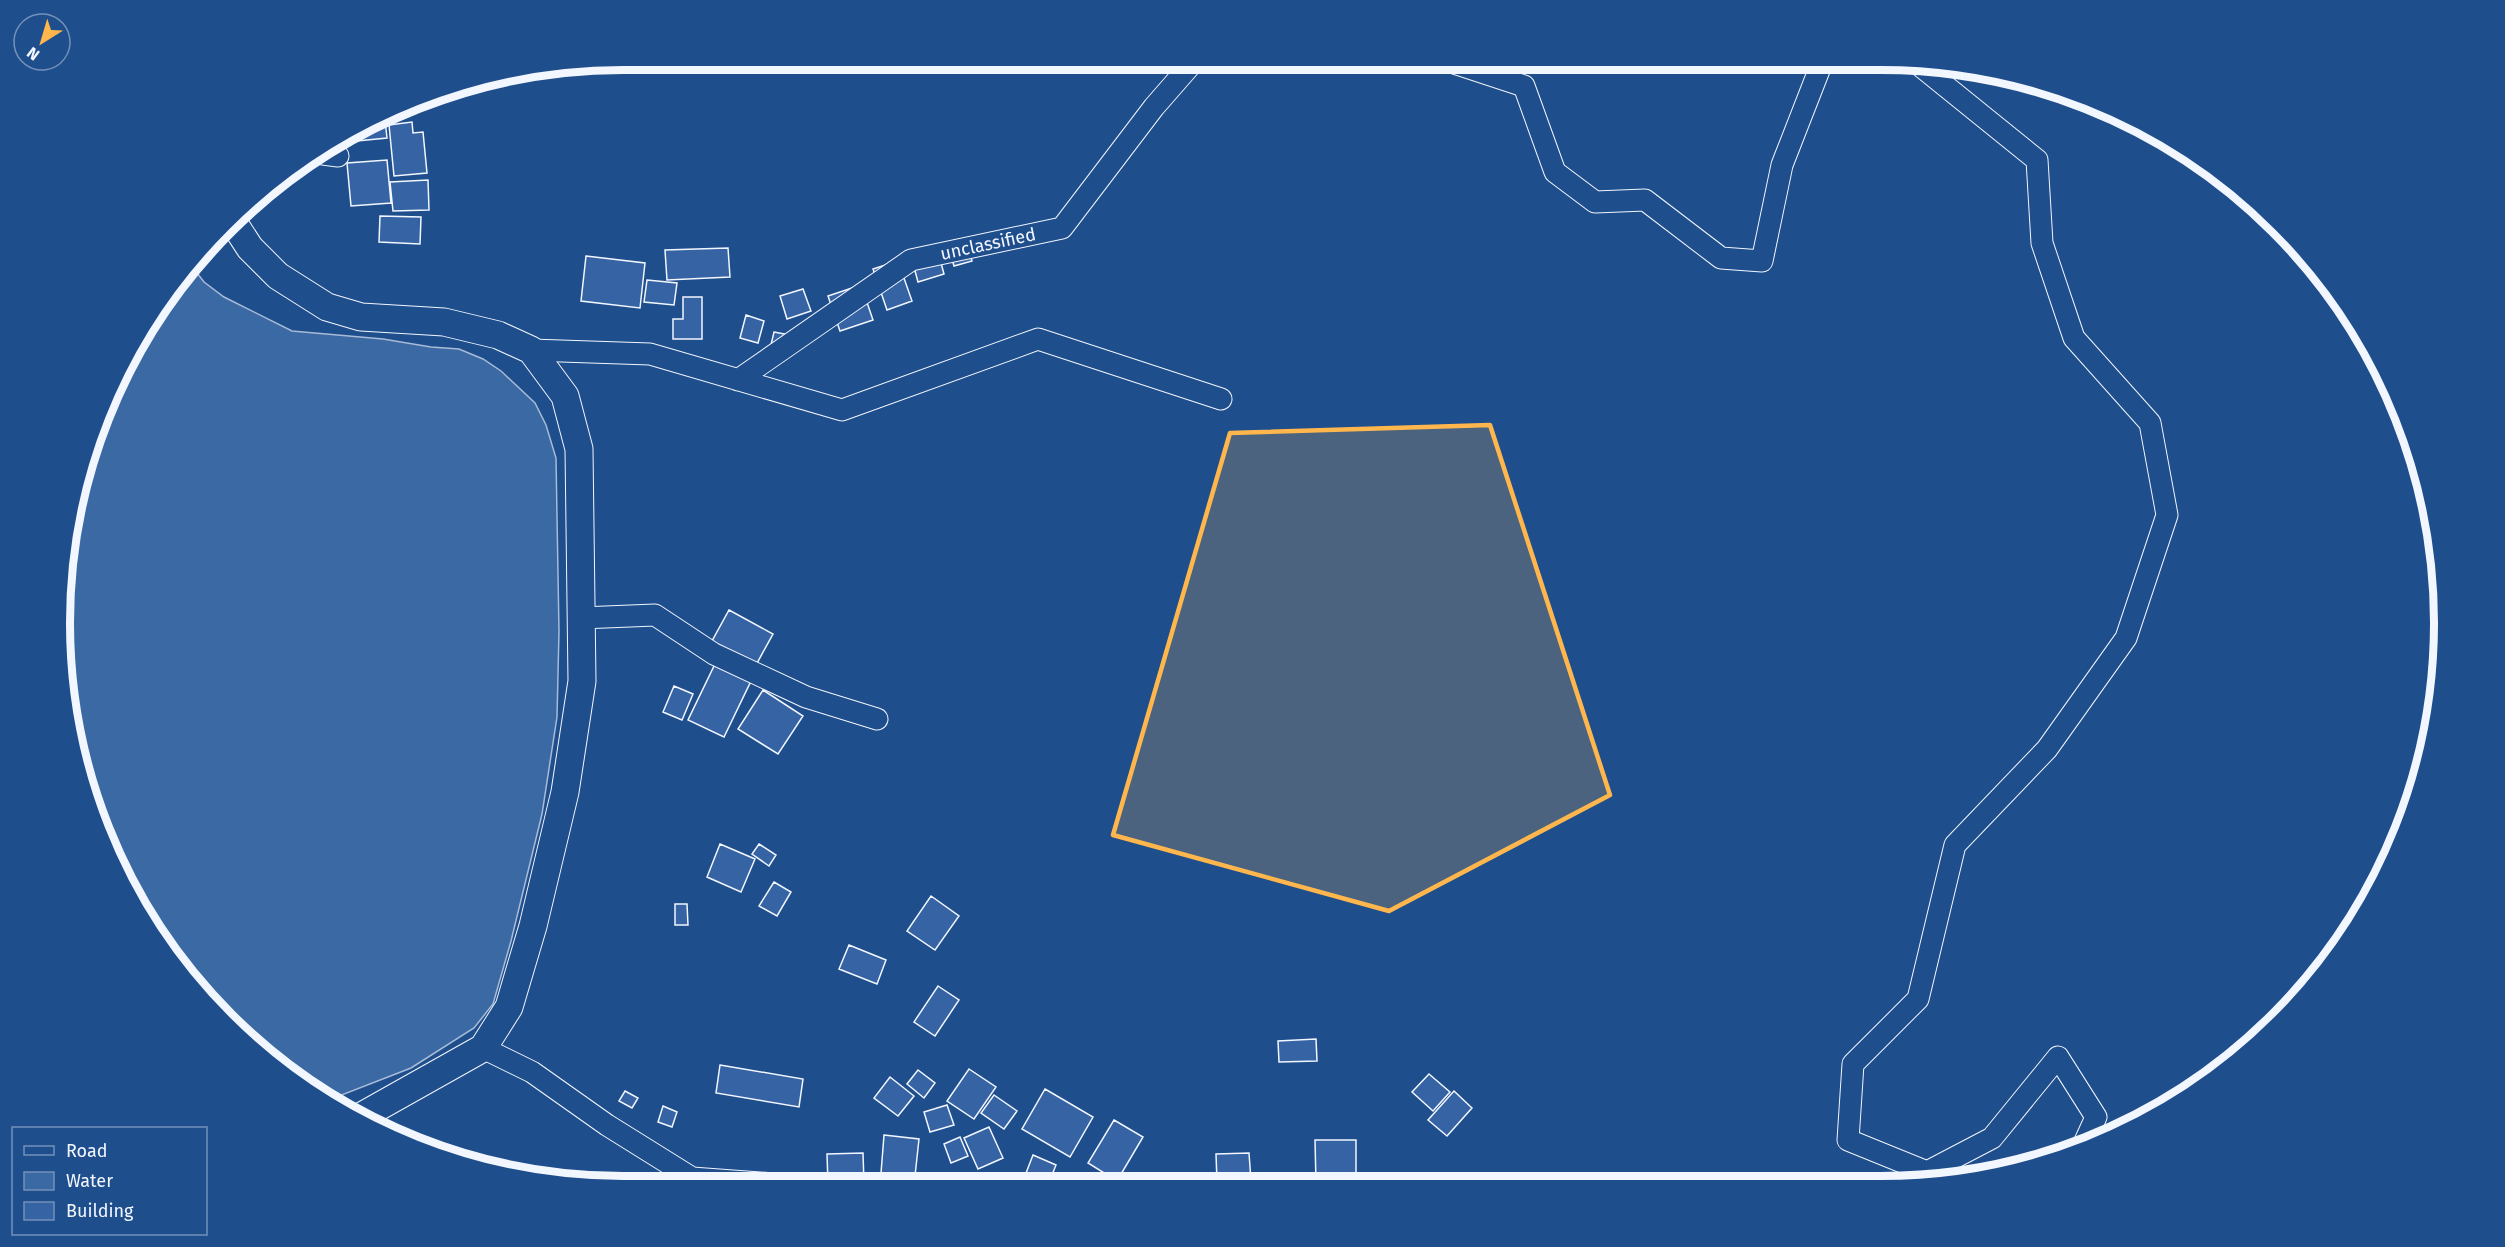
<svg xmlns="http://www.w3.org/2000/svg" width="2505" height="1247" viewBox="0 0 2505 1247" font-family="'Fira Sans',sans-serif">
	<style>
		.water { fill: #3b69a3; stroke: #a8bbd7; stroke-width: 1.5 }
		.building { fill: #3563a3; stroke: #f2f6ff; stroke-width: 1.5 }
		.lines { fill: none; stroke-linecap: round; stroke-linejoin: round }
		.minor-casing { stroke: #f2f6ff; stroke-width: 23 }
		.major-casing { stroke: #f2f6ff; stroke-width: 29 }
		.minor { stroke: #1f4e8c; stroke-width: 21 }
		.major { stroke: #1f4e8c; stroke-width: 27 }
		.marked { fill: #ffb74d; fill-opacity: 0.2; stroke: #ffb74d; stroke-width: 4.5; stroke-linejoin: round }
		.labels { text-anchor: middle; stroke-width: 4.5; stroke-linejoin: round; paint-order: stroke }
		.street-label { font-size: 18px; fill: #f2f6ff; stroke: #1f4e8c }
		.rim { fill: none; stroke: #f2f6ff; stroke-width: 8 }
	</style>
	<rect width="100%" height="100%" fill="#1f4e8c"/>
	<path class="water" d="M194,269L204,282L224,297L292,331L383,339L431,347L459,349L483,359L501,371L535,403L546,425L556,458L559,631L557,717L542,814L511,941L493,1004L474,1028L411,1068L334,1098L252,1047L176,966L118,873L65,697L71,513L103,408L155,311Z"/>
	<path class="building" d="M385,120L387,138L347,142V141Z
		M412,122L413,133L423,132L427,173L394,176L389,125Z
		M387,160L391,203L351,206L347,163Z
		M428,180L429,210L393,211L390,182Z
		M380,216L421,217L420,244L379,242Z
		M968,247L972,261L954,266L950,252Z
		M728,248L730,277L667,280L665,250Z
		M937,248L944,274L918,282L911,256Z
		M586,256L645,263L640,308L581,301Z
		M898,261L912,301L887,310L873,269Z
		M647,280L677,283L674,305L644,302Z
		M861,285L873,320L840,331L828,296Z
		M803,289L811,311L787,319L780,296Z
		M683,297H702V339H673V319H683Z
		M746,315L764,321L758,343L740,338Z
		M774,332L795,336L770,349Z
		M729,610L773,634L756,665L712,641Z
		M715,664L751,681L724,737L688,720Z
		M674,686L693,694L682,720L663,712Z
		M763,690L803,716L778,754L738,729Z
		M720,844L755,859L741,892L707,877Z
		M759,844L776,855L769,866L752,854Z
		M774,882L791,892L777,916L759,906Z
		M931,896L959,916L935,950L907,931Z
		M675,904H687L688,925H675Z
		M849,945L886,960L877,984L839,969Z
		M938,986L959,1000L935,1036L914,1022Z
		M1316,1039L1317,1061L1279,1062L1278,1041Z
		M720,1065L803,1079L799,1107L716,1093Z
		M969,1069L996,1087L974,1119L947,1101Z
		M918,1070L935,1083L924,1098L907,1084Z
		M1429,1074L1450,1092L1433,1111L1412,1092Z
		M890,1077L914,1096L898,1116L874,1098Z
		M1045,1089L1093,1117L1070,1157L1022,1129Z
		M625,1091L638,1098L632,1108L619,1101Z
		M1454,1091L1472,1108L1447,1136L1428,1120Z
		M994,1095L1017,1111L1004,1129L981,1113Z
		M947,1105L954,1125L930,1132L924,1112Z
		M663,1106L677,1112L672,1127L658,1122Z
		M1114,1120L1143,1137L1117,1181L1088,1163Z
		M989,1127L1003,1158L978,1169L964,1138Z
		M884,1135L919,1139L915,1176L881,1173Z
		M960,1137L968,1156L951,1163L944,1144Z
		M1315,1140H1356V1183H1316Z
		M863,1153L864,1183L828,1184L827,1154Z
		M1249,1153L1251,1181L1217,1182L1216,1154Z
		M1033,1155L1056,1165L1048,1185L1021,1186Z
		M1078,1173L1096,1185H1069Z"/>
	<g class="lines">
		<defs>
			<path id="minor" d="M1445,60L1524,86L1555,172L1595,202L1645,200L1721,258L1762,261L1782,165L1823,60
				M1917,63L2037,160L2042,243L2074,338L2150,423L2167,515L2126,638L2047,749L1955,845L1918,999L1853,1064L1848,1140L1927,1172L1992,1138L2058,1057L2096,1117L2082,1148
				M323,154L338,156
				M531,350L650,354L842,410L1038,339L1221,399
				M738,380L911,260L1062,228L1154,107L1195,60
				M581,618L655,615L714,654L806,697L877,719
				M483,1048L532,1072L607,1125L692,1178L803,1186"/>
			<path id="major" d="M235,225L250,248L278,276L327,307L361,317L444,322L498,335L531,350L565,396L579,449L582,681L565,792L533,926L509,1007L483,1048L362,1116"/>
		</defs>
		<use href="#minor" class="minor-casing"/>
		<use href="#major" class="major-casing"/>
		<use href="#minor" class="minor"/>
		<use href="#major" class="major"/>
	</g>
	<path class="marked" d="M1490,425L1610,795L1389,911L1113,835L1230,433Z"/>
	<g class="labels">
		<g class="street-label">
			<text transform="translate(988 244) rotate(-12)" y="6">unclassified</text>
		</g>
	</g>
	<path d="M0 0H2505V1247H0ZM623 70H1881A553 553 0 0 1 2434 623V623A553 553 0 0 1 1881 1176H623A553 553 0 0 1 70 623V623A553 553 0 0 1 623 70Z" fill="#1f4e8c" fill-rule="evenodd"/>
	<path class="rim" d="M623 70H1881A553 553 0 0 1 2434 623V623A553 553 0 0 1 1881 1176H623A553 553 0 0 1 70 623V623A553 553 0 0 1 623 70Z"/>
	<rect x="12" y="1127" width="195" height="108" fill="#1f4e8c" stroke="#7391ba" stroke-width="1.5"/>
	<rect x="24" y="1146" width="30" height="9" fill="#1f4e8c" stroke="#7391ba" stroke-width="1.5"/>
	<text x="66" y="1157" font-size="18" fill="#f2f6ff">Road</text>
	<rect x="24" y="1172" width="30" height="18" fill="#3b69a3" stroke="#7391ba" stroke-width="1.5"/>
	<text x="66" y="1187" font-size="18" fill="#f2f6ff">Water</text>
	<rect x="24" y="1202" width="30" height="18" fill="#3563a3" stroke="#7391ba" stroke-width="1.5"/>
	<text x="66" y="1217" font-size="18" fill="#f2f6ff">Building</text>
	<g transform="translate(42 42) rotate(217)"><circle r="28" fill="#1f4e8c" stroke="#7391ba" stroke-width="1.5"/>
	<path d="M0-4.5L10 22L0 15L-10 22Z" fill="#ffb74d"/>
	<text y="-9" font-size="16" font-weight="bold" text-anchor="middle" fill="#f2f6ff">N</text>
	</g>
</svg>
